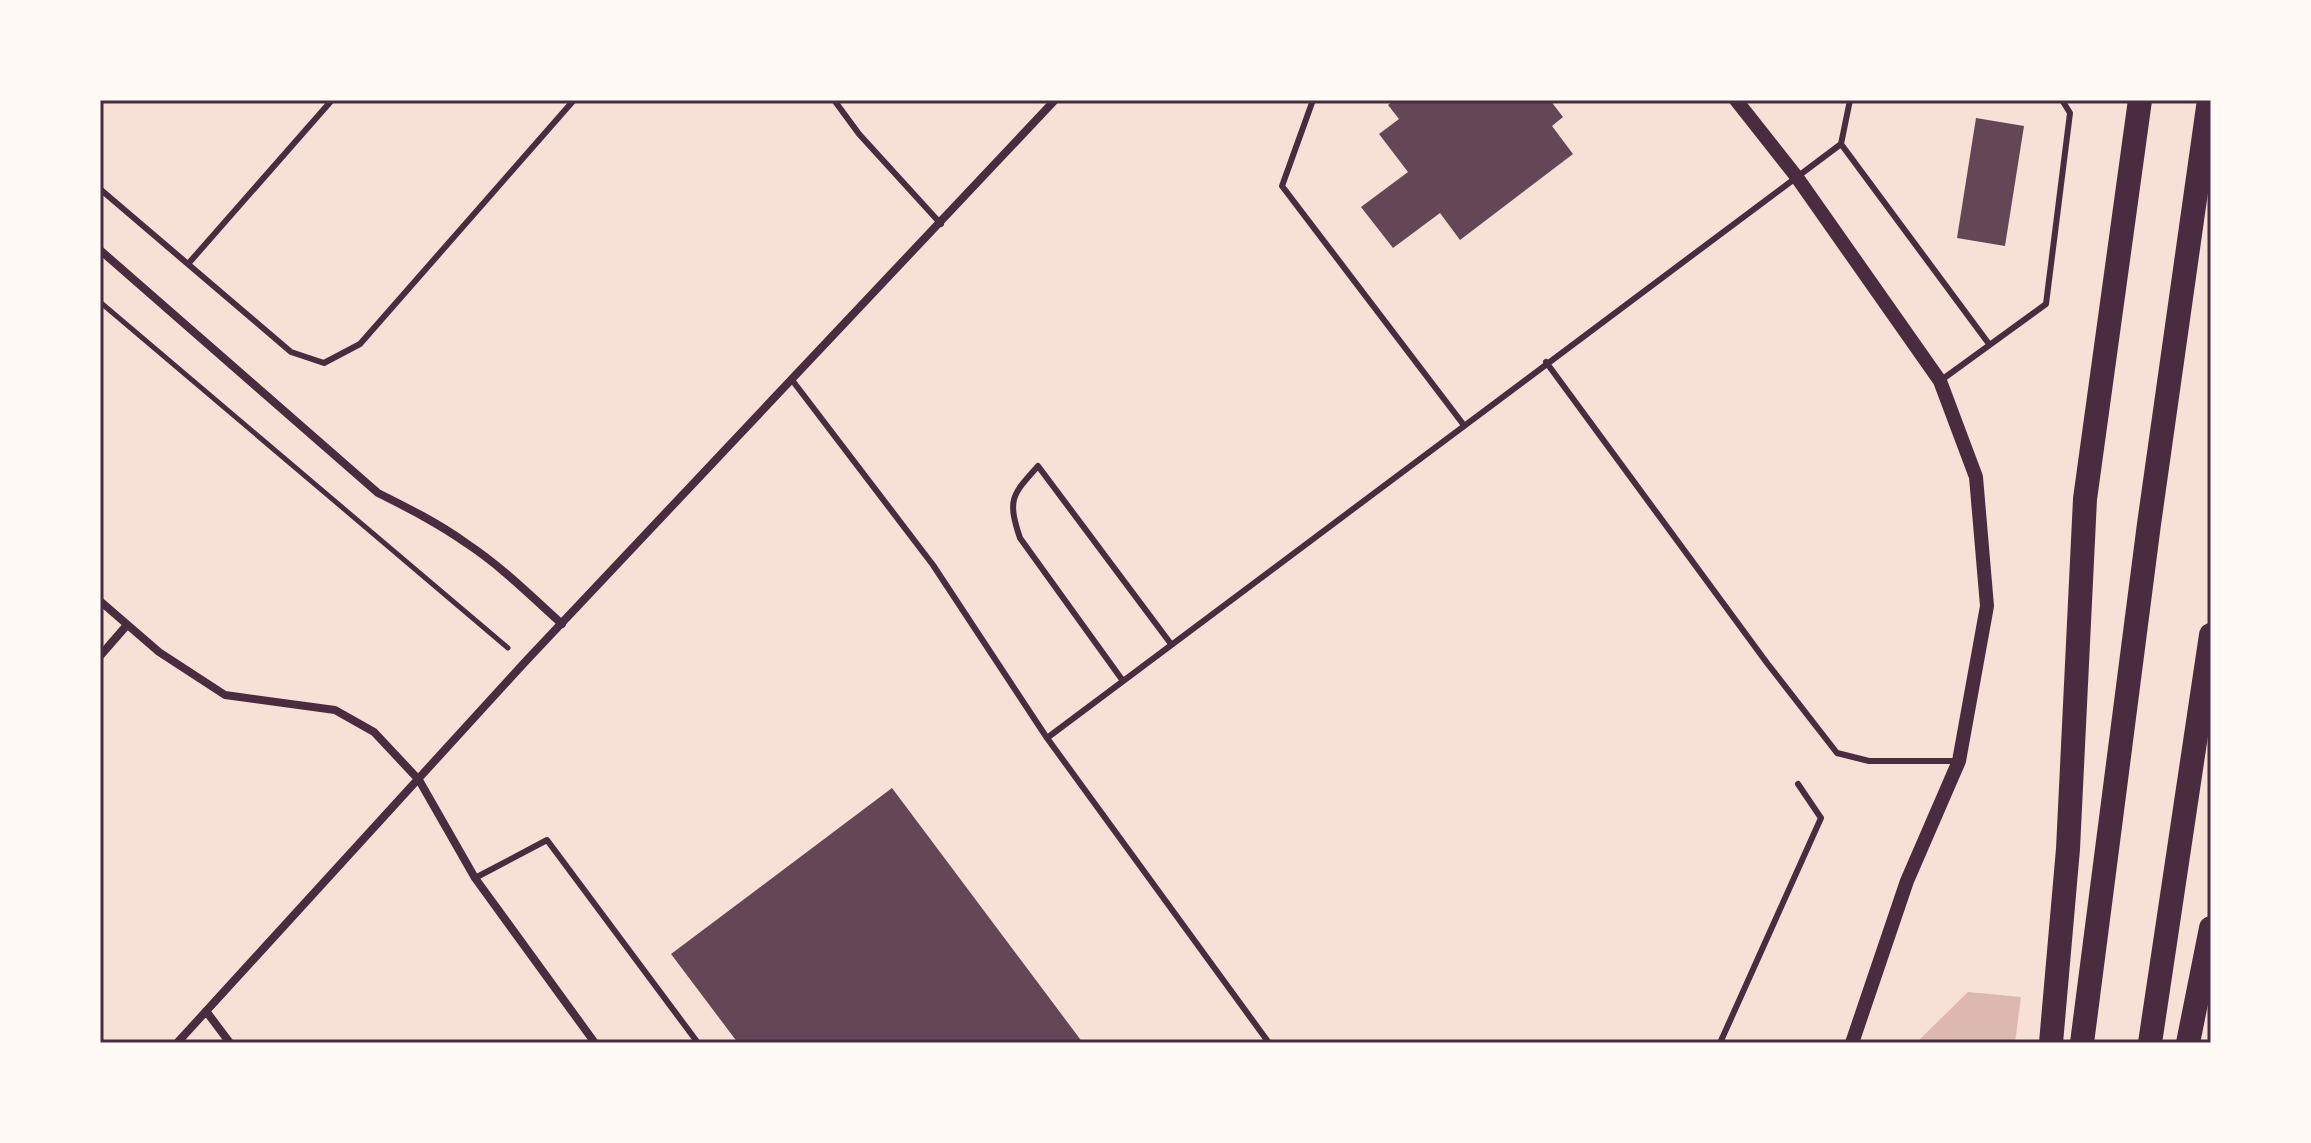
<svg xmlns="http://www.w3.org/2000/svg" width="2311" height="1143" viewBox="0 0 2311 1143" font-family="'DM Sans',sans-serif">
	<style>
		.water { fill: #dcb8b0 }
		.building { fill: #644757 }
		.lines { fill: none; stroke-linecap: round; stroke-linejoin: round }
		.path { stroke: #4a2c40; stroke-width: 5 }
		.service { stroke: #4a2c40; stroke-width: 6 }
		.minor { stroke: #4a2c40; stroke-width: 8 }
		.tertiary { stroke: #4a2c40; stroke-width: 14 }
		.motorway { stroke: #4a2c40; stroke-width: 24 }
		.neatline { fill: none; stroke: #4a2c40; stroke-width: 3 }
	</style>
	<rect width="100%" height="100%" fill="#f7e1d7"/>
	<path class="water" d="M1968,992L2021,997L2015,1043H1916Z"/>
	<path class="building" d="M1394,100H1550L1563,117L1552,126L1573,154L1460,240L1440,213L1393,248L1361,207L1408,172L1379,134L1399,119L1388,105Z
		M1976,118L2024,126L2005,246L1957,238Z
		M892,788L1083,1043H738L671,954Z"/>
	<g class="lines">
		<path class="path" d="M100,302L508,648"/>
		<path class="service" d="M834,100L859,134L941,224
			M1313,100L1282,186L1463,424
			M1841,144L1989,344
			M100,189L291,352L324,363L360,344L574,100
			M188,264L332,100
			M1546,362L1767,663L1837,753L1869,761H1959
			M792,380L933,565L1047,738L1269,1043
			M1940,381L2046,304L2070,113L2062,100
			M1123,681L1020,538C1007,499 1012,495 1038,466L1171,644
			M1047,738L1841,144L1850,100
			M475,878L547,840L698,1043
			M1720,1043L1821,818L1798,784"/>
		<path class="minor" d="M100,250L378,493C408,508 438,523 466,543C501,566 531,596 562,624
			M100,601L159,652L225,695L335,710L374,732L419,780L475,878L595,1043
			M100,656L127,625
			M206,1011L230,1043
			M177,1043L525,662L1055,100"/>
		<path class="tertiary" d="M1736,100L1796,176L1940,381L1976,477L1987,606L1959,761L1907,881L1852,1043"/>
		<path class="motorway" d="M2051,1043L2068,849L2085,499L2140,100
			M2082,1043L2149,524L2209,100
			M2150,1043L2211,635
			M2188,1043L2211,928"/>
	</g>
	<rect width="2311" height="1143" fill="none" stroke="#fffaf5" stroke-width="204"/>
	<rect x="102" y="102" width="2107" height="939" class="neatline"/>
</svg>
